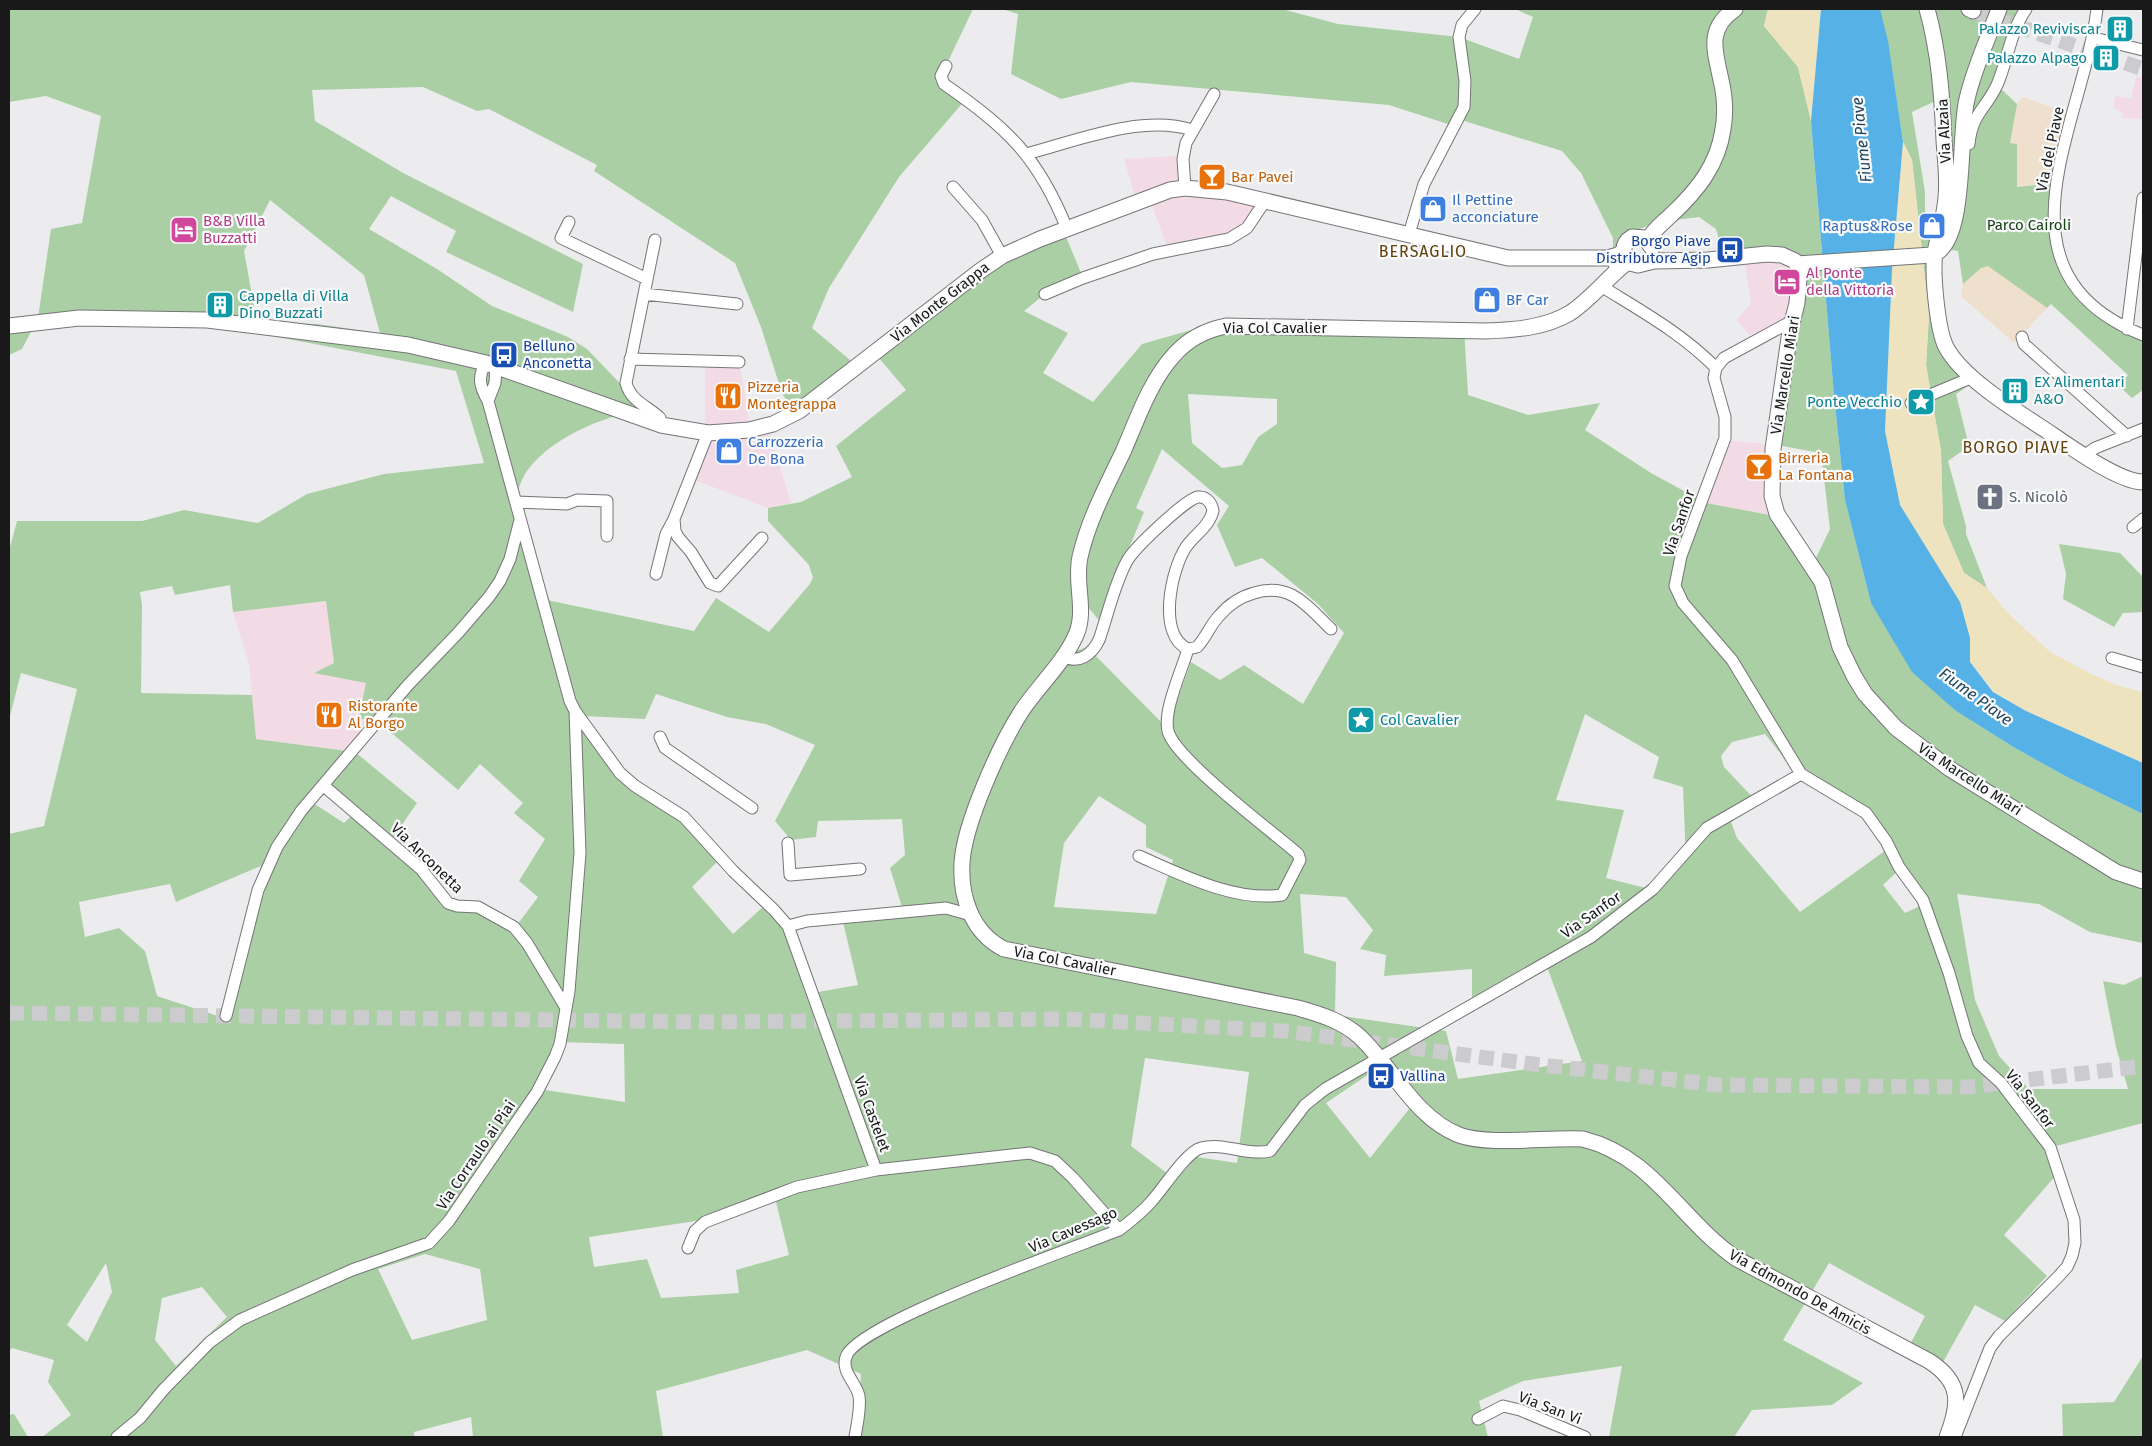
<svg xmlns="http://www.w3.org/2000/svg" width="2152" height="1446" viewBox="0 0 2152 1446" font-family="'Fira Sans',sans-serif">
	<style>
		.commercial { fill: #f3dbe5 }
		.education { fill: #efe0cd }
		.green { fill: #aacfa4; fill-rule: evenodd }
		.sand { fill: #ede3be }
		.water { fill: #55b1e6 }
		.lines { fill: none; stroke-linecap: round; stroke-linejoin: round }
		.secondary-tunnel { stroke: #ccccce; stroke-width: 15; stroke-dasharray: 15 8; stroke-linecap: butt }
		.street-casing { stroke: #757577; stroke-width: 13 }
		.secondary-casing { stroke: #757577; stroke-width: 17 }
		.street { stroke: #fff; stroke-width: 11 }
		.secondary { stroke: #fff; stroke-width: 15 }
		.labels { text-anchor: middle; stroke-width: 4.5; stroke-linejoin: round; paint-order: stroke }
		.culture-label { font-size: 15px; fill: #0d838f; stroke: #f9fafb; text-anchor: end }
		.street-label { font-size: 15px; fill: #191919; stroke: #f9fafb }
		.food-label { font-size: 15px; fill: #c56008; stroke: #f9fafb; text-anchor: start }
		.shop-label { font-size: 15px; fill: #366cbe; stroke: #f9fafb; text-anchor: start }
		.hotel-label { font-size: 15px; fill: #b23c85; stroke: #f9fafb; text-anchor: start }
		.park-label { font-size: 15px; fill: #194214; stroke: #f9fafb }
		.transit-label { font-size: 15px; fill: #164399; stroke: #f9fafb; text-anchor: start }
		.worship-label { font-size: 15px; fill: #5b616d; stroke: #f9fafb; text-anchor: start }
		.water-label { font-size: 16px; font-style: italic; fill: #1e455b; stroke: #f9fafb }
		.neighbourhood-label { font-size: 16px; letter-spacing: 1px; fill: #62400a; stroke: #f9fafb }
	</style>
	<rect width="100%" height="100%" fill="#ececee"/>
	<path class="commercial" d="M2136,76L2143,78V119L2122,118L2123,112L2113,108L2115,96L2131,99Z
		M1177,156L1185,163L1187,187L1269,200L1242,234L1169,252L1148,195L1136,200L1124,159Z
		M1744,259L1787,260L1796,269L1795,325L1749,335L1737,320L1751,303Z
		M705,364L740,366L750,428L767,424L791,503L768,508L692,479L705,430Z
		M1726,440L1776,445L1775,516L1706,503Z
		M326,601L334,663L315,672L366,683L380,723L355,752L256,739L249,664L233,612Z"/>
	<path class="education" d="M2023,97L2074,115L2058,183L2017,187V144L2010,143L2017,104Z
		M1988,265L2047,308L2014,343L1961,296L1963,284L1981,268Z"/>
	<path class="green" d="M9,9H973L941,76L966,99L899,177L829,288L812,328L856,365L793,412L782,393L761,327L735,263L594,171L597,165L489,109L477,111L423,87L312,90L315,121L405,174L583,264L573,312L446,252L456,231L391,196L369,229L437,269L492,306L568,337L587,349L636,400L625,414C588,421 516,456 518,500C519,510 524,521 527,530C534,553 540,577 547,600L694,631L716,598L769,632L809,585L813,578L809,565L768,521V508L801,502L852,477L836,446L906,390L874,352L973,272L1062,227L1083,278L1045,294L1024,311L1068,333L1043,373L1093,402L1142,344L1209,325L1464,327L1468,395L1528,415L1600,403L1585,430L1651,473L1706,503L1775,516L1811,568L1830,529L1821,453L1776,445L1796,269L1787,260H1725L1716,229L1699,217L1658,222L1634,231L1613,253V238L1581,173L1562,151L1461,120L1457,127L1389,105L1131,82L1061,99L1011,74L1018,14L1002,9H1282L1338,24L1459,37L1519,59L1533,17L1515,9H1768L1764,26L1798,67L1811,121L1834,395L1845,500L1871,603L1956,711L2015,748L2067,777L2143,814V943L2090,932L2039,904L1957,894L1975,1000L1999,1056L2029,1089H2128L2116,1047L2103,981L2124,985L2143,976V1123L2056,1146L2057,1174L2004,1235L2047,1276L2005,1321L1975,1305L1938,1371L1906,1352L1925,1316L1829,1263L1783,1340L1863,1383L1832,1405L1752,1410L1734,1437H1609L1622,1366L1523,1381L1479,1401L1488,1437H859L861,1374L807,1350L656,1391L663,1437H473L471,1417L414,1432V1437H42L71,1415L48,1382L54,1360L12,1348L9,1351V834L44,826L77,689L21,673L9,720V551L17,521H142L184,510L258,523L307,494L384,474L484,463L456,371L251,332L257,324L38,318L22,349L9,355V322L38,318L51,229L82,223L101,116L46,96L9,102ZM270,200L364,275L380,333L317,324L257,323L244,251ZM1188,394L1277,399V424L1258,437L1242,465L1222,468L1192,443ZM1162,449L1229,506L1217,525L1235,567L1262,558L1318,604L1344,633L1303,704L1244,665L1220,680L1191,662L1167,728L1087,647L1056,658L1087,606L1099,620L1144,512L1136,508ZM230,585L233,612L326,601L334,663L314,673L366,683L359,718L380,723L458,790L480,764L523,803L514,813L545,839L519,881L538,897L517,925L449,900L390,842L417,803L355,752L256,739L252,695L141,693L142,605L140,592L172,586L175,595ZM656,694L727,717L766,724L815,745L775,821L791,840L816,837L818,821L902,819L905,855L890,868L905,917L843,922L858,985L807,994L784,929L764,906L733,934L692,887L719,860L696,834L606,757L585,716L645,719ZM1585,714L1659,757L1653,778L1683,787L1686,861L1654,890L1606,878L1624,810L1556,800ZM1765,734L1796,773L1871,812L1893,845L1800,912L1737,838L1731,822L1759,804L1724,767L1721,756L1732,742ZM324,785L355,812L344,823L310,801ZM1099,796L1146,825V847L1173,860L1156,914L1054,907L1064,843ZM1904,865L1931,901L1905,913L1883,885ZM261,866L221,1017L157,996L145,951L119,928L85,937L79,902L170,884L176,902ZM1300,894L1346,897L1373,930L1360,949L1386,955L1384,976L1472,969V1007L1547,967L1582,1061L1458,1079L1446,1031L1335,1015L1336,962L1304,953ZM558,1042L624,1044L625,1102L538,1089ZM1145,1058L1249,1072L1237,1163L1197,1157L1176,1180L1131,1146ZM1378,1068L1410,1108L1370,1158L1326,1103ZM775,1198L789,1255L736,1270L739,1293L661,1298L647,1259L594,1267L589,1237L696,1221ZM425,1254L480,1269L487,1320L412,1340L378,1269ZM106,1263L112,1292L87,1342L67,1325ZM202,1287L227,1317L176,1366L155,1340L162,1298Z
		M1879,9H2030L2026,13L2000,88L2017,104L2010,143L2017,144V187L2058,183L2053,229L2064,272L2093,310L2143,336V390L2132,398L2119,386L2128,375L2051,304L2047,308L1988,266L1981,268L1963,284L1958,251L1939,248L1942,346L1975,381L1956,394L1969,446L1948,461L1966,526V534L1987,588L1964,573L1943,524L1941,451L1926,365L1929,314L1912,160L1903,142L1894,83ZM1946,96L1939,248L1925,233V192L1912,112Z
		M2059,544L2120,553L2142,576L2143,575V612L2123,613L2114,627L2063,599L2066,574Z
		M2143,1356V1437H2063L2062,1404L2114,1402Z
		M14,1414L28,1437H9V1415Z"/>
	<path class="sand" d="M1768,9H1821L1811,121L1798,67L1764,26Z
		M1903,142L1912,160L1929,314L1926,365L1941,451L1943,524L1964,573L1987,588L2008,613L2050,652L2091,674L2116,685L2143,692V763L2026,711L1994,692L1970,662V638L1900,505L1885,431L1892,270Z"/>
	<path class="water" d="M1821,9H1880L1888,41L1903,142L1892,270L1885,431L1900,505L1960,602L1970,638V662L1993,692L2026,711L2143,763V814L2067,777L2015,748L1956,711L1912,672L1871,603L1845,500L1834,395L1811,121Z"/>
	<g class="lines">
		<path class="secondary-tunnel" d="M1973,11L2143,69
			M9,1013L702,1022L1067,1019L1284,1031L1533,1064L1719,1085L1969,1087L2143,1066"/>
		<defs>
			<path id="street" d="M2097,9C2083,125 1985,272 2143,335
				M2094,38L2143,50
				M946,66L941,76L944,84C1007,128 1038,156 1067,229
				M1969,144C1972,113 1986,109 1997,85C2008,60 2010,32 2026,9
				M1026,154C1076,141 1142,114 1192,130
				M953,187L982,220L1002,256
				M1185,188L1183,159L1186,143L1214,94
				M569,222L561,238L647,279
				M1409,234L1424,184L1464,107L1465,81L1459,37L1462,25L1475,9
				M655,240L626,383C631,402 648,406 660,418L661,425
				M1601,286C1641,311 1683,334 1716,368
				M644,294L737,304
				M1045,294L1083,278L1153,254L1229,239L1247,228L1265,201
				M1792,321L1724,358L1716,368L1714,378L1725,417V438L1681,556L1675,586L1683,603L1732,660L1801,774L1866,813L1886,841L1899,867L1923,900L1949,973L1967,1036L1979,1063L2001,1083L2050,1147L2074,1220L2075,1243L2072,1256L2067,1267L2058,1277L1999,1336L1990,1348L1955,1437
				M2127,329L2143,198
				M2022,337L2024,344L2127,436
				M630,359L739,362
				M486,363C477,377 480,387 488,401L570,701L575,711L620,773L635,786L684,817L733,871L774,910L788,926L876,1170
				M488,401L495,383L496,366
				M1911,403L1973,377
				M708,433L674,519L675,531L678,537L691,552L710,583L718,586L762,538
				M2085,455L2095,448L2143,429
				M516,502L567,504L577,500L607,501V536
				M2133,527L2143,519
				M656,574L666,534L674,519
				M1063,656C1079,665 1092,654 1099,640C1108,614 1114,585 1127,561C1134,548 1186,499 1198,497C1207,496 1212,504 1213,511C1209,527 1194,535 1186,547C1171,570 1157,635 1188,649L1197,647C1206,638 1210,625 1219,616C1228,605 1240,597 1254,593C1291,582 1307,606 1331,629
				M2112,658L2143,667
				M660,737L665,748L752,808
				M324,786L421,869L448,903L457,906L478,907L514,927L527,943L566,1008
				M788,843L790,875L860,869
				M1139,856C1182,875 1235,902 1282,895L1300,860L1298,854C1273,832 1174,758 1168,731C1163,710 1182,670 1188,649
				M788,926L807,921L946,908L971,915
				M226,1016L258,890L277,847L301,811L408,685L458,633L489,597L500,581L510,559L520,520
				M688,1248L695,1231L705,1222L797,1187L876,1170L1030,1153L1055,1161L1073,1178L1119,1230
				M1478,1419L1503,1406L1520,1410L1585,1437
				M117,1437L140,1418L164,1389L210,1342L240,1320L352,1270L429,1243L449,1221L537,1092L555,1057L560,1044L569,991L580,853L575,711
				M855,1437C857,1425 861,1408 859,1396C856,1382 841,1372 846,1357C855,1324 1077,1247 1119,1230C1131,1221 1141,1213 1151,1202C1163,1189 1186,1152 1201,1148C1224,1142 1246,1156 1270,1151L1305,1105L1325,1089L1591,937L1653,889L1707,828L1801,774"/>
			<path id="secondary" d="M1927,9C1939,52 1942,95 1944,140C1945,159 1948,178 1946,197C1945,216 1938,234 1935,253C1932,272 1937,329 1946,347C1962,378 2018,412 2047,431C2069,446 2119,482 2143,482
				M1969,9L1973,11
				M1648,240C1654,229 1662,224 1671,215C1697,191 1718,165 1723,129C1726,112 1725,97 1721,80C1715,51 1706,29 1735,9
				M1626,259C1622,249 1624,242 1632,237L1645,238L1652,248
				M1616,264L1630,263L1638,265L1654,261L1708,260L1767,254L1782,255L1795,261L1799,270V278L1797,303L1790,331L1773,449L1772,496L1777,514L1822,582L1840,647L1854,676L1865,694L1896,728L1950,769L2116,872L2143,881
				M1625,264C1606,279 1590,300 1570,313C1545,328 1514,330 1486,331L1226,326C1206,330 1187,340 1174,355C1150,381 1137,420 1123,452C1107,485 1088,521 1080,557C1074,583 1087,610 1076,635C1063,664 1038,686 1021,712C1000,745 964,824 962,863C960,897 972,933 1004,949L1298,1008C1319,1014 1343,1021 1360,1037C1392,1067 1415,1118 1459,1135C1489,1146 1548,1137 1583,1139C1654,1157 1680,1220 1737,1259L1929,1361C1962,1382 1960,1404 1947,1437
				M1797,264L1932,255C1968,244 1958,132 1967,99C1974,68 1988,39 1999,9
				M9,326L79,318L207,320L377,341L408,345L486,363L661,425L708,433L749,430L773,424L799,411L980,271L1002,256L1040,239L1170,190L1185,188L1227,192L1508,258H1608L1618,255L1624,251"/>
		</defs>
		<use href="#street" class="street-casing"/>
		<use href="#secondary" class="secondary-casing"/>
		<use href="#street" class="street"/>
		<use href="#secondary" class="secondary"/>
	</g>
	<defs>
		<symbol id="building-square" viewBox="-11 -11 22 22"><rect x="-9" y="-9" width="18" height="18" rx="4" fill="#0f9aa8" stroke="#f9fafb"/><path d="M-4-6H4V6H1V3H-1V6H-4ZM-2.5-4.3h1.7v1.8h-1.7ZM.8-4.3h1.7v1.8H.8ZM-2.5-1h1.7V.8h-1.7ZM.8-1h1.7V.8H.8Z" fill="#fff"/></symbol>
		<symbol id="bar-square" viewBox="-11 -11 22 22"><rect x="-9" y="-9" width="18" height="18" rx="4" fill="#e8710a" stroke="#f9fafb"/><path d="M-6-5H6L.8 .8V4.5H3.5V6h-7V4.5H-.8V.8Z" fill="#fff"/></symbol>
		<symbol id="shop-square" viewBox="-11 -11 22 22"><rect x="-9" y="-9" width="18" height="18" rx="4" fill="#3f7fe0" stroke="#f9fafb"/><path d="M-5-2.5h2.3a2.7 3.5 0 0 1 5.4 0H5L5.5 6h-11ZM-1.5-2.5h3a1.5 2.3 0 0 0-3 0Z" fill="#fff"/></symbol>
		<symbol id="hotel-square" viewBox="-11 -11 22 22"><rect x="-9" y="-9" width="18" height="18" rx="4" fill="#d1479c" stroke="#f9fafb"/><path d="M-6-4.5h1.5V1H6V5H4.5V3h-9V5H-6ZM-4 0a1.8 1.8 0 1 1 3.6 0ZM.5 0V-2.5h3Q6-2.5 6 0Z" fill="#fff"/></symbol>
		<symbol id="bus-square" viewBox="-11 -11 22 22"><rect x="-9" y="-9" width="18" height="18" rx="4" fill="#1a4fb4" stroke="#f9fafb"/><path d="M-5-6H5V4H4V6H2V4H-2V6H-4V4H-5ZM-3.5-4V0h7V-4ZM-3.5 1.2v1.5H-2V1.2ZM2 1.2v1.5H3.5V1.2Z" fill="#fff"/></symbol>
		<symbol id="restaurant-square" viewBox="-11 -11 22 22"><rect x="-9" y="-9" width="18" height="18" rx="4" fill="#e8710a" stroke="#f9fafb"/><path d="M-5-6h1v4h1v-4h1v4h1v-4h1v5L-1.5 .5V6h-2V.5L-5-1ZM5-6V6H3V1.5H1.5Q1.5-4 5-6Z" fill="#fff"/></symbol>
		<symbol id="sight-square" viewBox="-11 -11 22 22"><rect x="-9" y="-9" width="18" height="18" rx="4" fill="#0f9aa8" stroke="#f9fafb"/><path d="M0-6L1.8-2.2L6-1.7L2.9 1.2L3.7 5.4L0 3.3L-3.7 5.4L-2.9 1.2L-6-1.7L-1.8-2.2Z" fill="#fff"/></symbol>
		<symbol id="church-square" viewBox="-11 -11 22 22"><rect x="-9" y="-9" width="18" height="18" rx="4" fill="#6b7280" stroke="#f9fafb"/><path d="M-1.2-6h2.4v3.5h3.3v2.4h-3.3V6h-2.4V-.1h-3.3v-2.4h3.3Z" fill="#fff"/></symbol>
	</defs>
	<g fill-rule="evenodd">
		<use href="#building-square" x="2104" y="13" width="32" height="32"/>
		<use href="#building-square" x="2090" y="42" width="32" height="32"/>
		<use href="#bar-square" x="1196" y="161" width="32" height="32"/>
		<use href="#shop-square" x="1417" y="193" width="32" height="32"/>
		<use href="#shop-square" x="1916" y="210" width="32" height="32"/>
		<use href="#hotel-square" x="168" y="214" width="32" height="32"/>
		<use href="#bus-square" x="1714" y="234" width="32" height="32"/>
		<use href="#hotel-square" x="1771" y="266" width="32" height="32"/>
		<use href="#shop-square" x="1471" y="284" width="32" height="32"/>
		<use href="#building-square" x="204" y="289" width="32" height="32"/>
		<use href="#bus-square" x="488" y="339" width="32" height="32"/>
		<use href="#building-square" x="1999" y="375" width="32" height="32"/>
		<use href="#restaurant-square" x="712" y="380" width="32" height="32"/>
		<use href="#sight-square" x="1905" y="386" width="32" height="32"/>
		<use href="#shop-square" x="713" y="435" width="32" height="32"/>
		<use href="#bar-square" x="1743" y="451" width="32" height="32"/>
		<use href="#church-square" x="1974" y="481" width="32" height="32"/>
		<use href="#restaurant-square" x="313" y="699" width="32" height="32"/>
		<use href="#sight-square" x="1345" y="704" width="32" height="32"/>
		<use href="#bus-square" x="1365" y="1060" width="32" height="32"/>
	</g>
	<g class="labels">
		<g class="culture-label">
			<text x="2101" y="34">Palazzo Reviviscar</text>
			<text x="2087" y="63">Palazzo Alpago</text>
			<text x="239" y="301" text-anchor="start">Cappella di Villa<tspan x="239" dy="17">Dino Buzzati</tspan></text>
			<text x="2034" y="387" text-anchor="start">EX Alimentari<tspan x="2034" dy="17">A&amp;O</tspan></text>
			<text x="1902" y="407">Ponte Vecchio</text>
			<text x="1380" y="725" text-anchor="start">Col Cavalier</text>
		</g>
		<g class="street-label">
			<text transform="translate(1944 131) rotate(-93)" y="5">Via Alzaia</text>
			<text transform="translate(2050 149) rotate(-78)" y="5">Via del Piave</text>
			<text transform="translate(940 302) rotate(-38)" y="5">Via Monte Grappa</text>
			<text x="1275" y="333">Via Col Cavalier</text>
			<text transform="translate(1785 375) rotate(-81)" y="5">Via Marcello Miari</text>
			<text transform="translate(1679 523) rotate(-71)" y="5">Via Sanfor</text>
			<text transform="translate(1970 779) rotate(33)" y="5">Via Marcello Miari</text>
			<text transform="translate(427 858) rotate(44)" y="5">Via Anconetta</text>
			<text transform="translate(1591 915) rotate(-35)" y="5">Via Sanfor</text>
			<text transform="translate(1065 961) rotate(11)" y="5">Via Col Cavalier</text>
			<text transform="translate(2030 1099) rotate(52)" y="5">Via Sanfor</text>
			<text transform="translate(872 1114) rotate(70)" y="5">Via Castelet</text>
			<text transform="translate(476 1155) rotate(-56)" y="5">Via Corraulo ai Piai</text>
			<text transform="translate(1073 1230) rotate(-23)" y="5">Via Cavessago</text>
			<text transform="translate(1800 1292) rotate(29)" y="5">Via Edmondo De Amicis</text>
			<text transform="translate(1550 1408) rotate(21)" y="5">Via San Vi</text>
		</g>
		<g class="food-label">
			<text x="1231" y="182">Bar Pavei</text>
			<text x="747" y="392">Pizzeria<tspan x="747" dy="17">Montegrappa</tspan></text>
			<text x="1778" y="463">Birreria<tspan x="1778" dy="17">La Fontana</tspan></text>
			<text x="348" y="711">Ristorante<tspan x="348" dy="17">Al Borgo</tspan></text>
		</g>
		<g class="shop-label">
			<text x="1452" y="205">Il Pettine<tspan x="1452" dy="17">acconciature</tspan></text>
			<text x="1913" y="231" text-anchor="end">Raptus&amp;Rose</text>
			<text x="1506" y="305">BF Car</text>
			<text x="748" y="447">Carrozzeria<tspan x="748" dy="17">De Bona</tspan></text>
		</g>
		<g class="hotel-label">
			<text x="203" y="226">B&amp;B Villa<tspan x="203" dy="17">Buzzatti</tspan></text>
			<text x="1806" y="278">Al Ponte<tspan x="1806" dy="17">della Vittoria</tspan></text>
		</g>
		<g class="park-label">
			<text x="2029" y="230">Parco Cairoli</text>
		</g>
		<g class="transit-label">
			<text x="1711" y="246" text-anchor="end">Borgo Piave<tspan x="1711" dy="17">Distributore Agip</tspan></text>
			<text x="523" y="351">Belluno<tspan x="523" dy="17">Anconetta</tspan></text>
			<text x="1400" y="1081">Vallina</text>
		</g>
		<g class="worship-label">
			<text x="2009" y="502">S. Nicolò</text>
		</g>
		<g class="water-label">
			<text transform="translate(1861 140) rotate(-96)" y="6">Fiume Piave</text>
			<text transform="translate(1976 696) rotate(36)" y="6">Fiume Piave</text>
		</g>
		<g class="neighbourhood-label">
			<text x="1423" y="257">BERSAGLIO</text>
			<text x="2016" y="453">BORGO PIAVE</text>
		</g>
	</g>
	<rect width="2152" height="1446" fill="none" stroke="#191919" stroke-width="20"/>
</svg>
